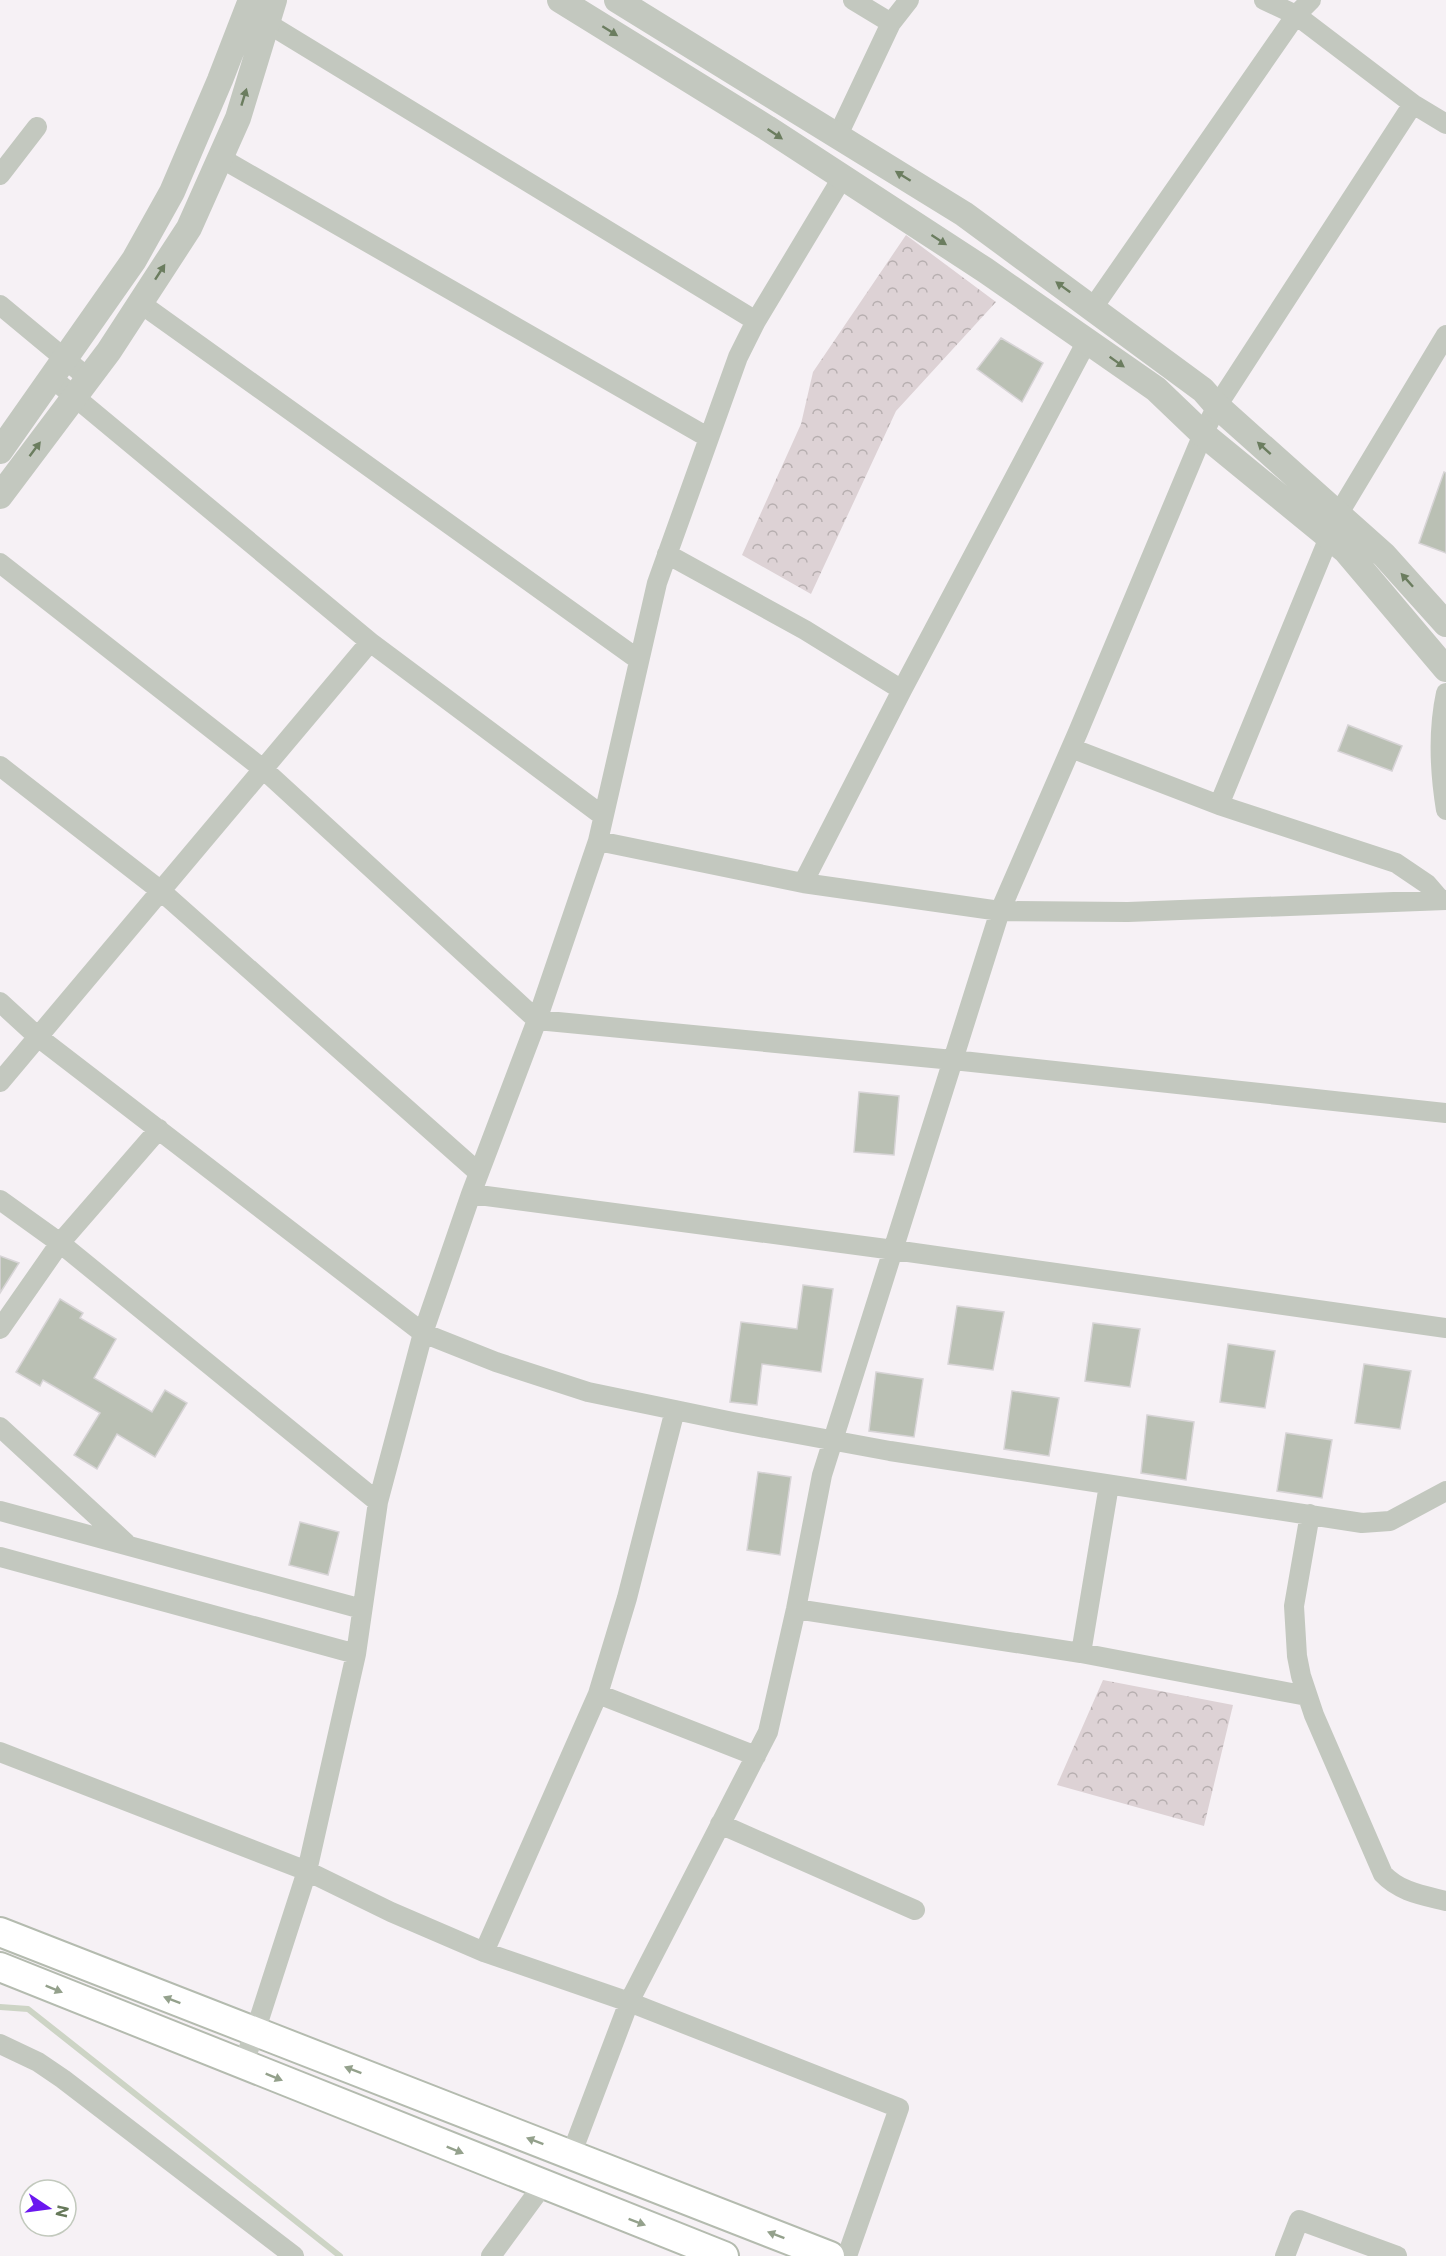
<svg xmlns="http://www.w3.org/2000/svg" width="1446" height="2256" viewBox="0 0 1446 2256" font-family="Commissioner,sans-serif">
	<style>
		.park { fill: url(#park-crowns) }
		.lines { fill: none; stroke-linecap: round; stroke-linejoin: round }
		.stream { stroke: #cdd4c5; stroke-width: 6 }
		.building { fill: #bac0b4; stroke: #d7d4d6; stroke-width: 1.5 }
		.secondary-casing { stroke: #b4bbaf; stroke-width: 32 }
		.minor { stroke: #c3c8bf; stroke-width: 20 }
		.tertiary { stroke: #c3c8bf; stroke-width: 26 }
		.secondary { stroke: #fff; stroke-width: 28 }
		.oneway { fill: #6b7d5f }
		.oneway2 { fill: #94a18c }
	</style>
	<defs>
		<pattern id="park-crowns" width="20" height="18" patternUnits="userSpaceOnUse" patternTransform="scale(1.5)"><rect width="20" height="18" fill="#ddd2d5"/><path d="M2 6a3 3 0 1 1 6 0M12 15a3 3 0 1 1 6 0" fill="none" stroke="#b7afb0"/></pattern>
	</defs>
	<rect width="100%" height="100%" fill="#f6f1f5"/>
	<path class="park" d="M906,235L996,302L896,411L811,594L742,555L801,424L813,372Z
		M1103,1680L1233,1705L1204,1826L1057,1785Z"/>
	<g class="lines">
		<path class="stream" d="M0,2007L28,2009L340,2256"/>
	</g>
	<path class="building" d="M1001,338L1043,363L1022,402L977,369Z
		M1444,472L1446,473V553L1419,543Z
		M1348,725L1402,746L1392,771L1338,751Z
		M859,1092L899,1096L894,1155L854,1152Z
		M0,1256L19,1263L0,1293Z
		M803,1285L833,1289L821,1372L762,1364L757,1405L730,1402L741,1322L797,1329Z
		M60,1299L83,1313L80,1318L116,1339L94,1378L152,1412L165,1390L187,1403L155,1457L117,1434L97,1469L74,1455L100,1413L43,1380L40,1386L16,1372Z
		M957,1306L1004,1312L993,1370L948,1364Z
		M1093,1323L1140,1329L1130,1387L1085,1381Z
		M1228,1344L1275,1351L1265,1408L1220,1402Z
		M1364,1364L1411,1371L1400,1429L1355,1423Z
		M876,1372L923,1379L914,1437L869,1431Z
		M1012,1391L1059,1398L1049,1456L1004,1449Z
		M1147,1415L1194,1422L1186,1480L1141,1473Z
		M1286,1433L1332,1440L1322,1498L1277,1491Z
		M758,1472L791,1477L780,1555L747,1550Z
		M300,1522L339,1532L328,1575L289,1565Z"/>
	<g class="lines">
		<defs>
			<path id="secondary" d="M0,1932L830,2256
				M0,1967L724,2256"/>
		</defs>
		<use href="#secondary" class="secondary-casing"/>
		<path class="minor" d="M853,0L891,23
			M1264,0L1296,15L1413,104L1446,124
			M267,23L756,321
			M838,135L891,23L909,0
			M219,157L709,438
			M0,175L37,127
			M140,303L639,660
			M0,305L88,378
			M1092,309L1296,15L1311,0
			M52,378L370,642L603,816
			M667,554L805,630L902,690
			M0,563L263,769L537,1020L953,1060L1446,1113
			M1446,693C1438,730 1440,773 1446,810
			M1071,748L1219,805L1396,863L1427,884L1440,899
			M0,766L161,891L479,1173
			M1219,805L1339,513L1446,335
			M598,841L803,883L1000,911L1128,912L1446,900
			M803,883L902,690L1087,341
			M0,1002L38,1037L423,1333L496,1362L588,1392L733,1422L890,1451L1362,1523L1390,1521L1446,1491
			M0,1082L370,642
			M471,1194L894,1250L1446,1328
			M0,1200L60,1243L378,1502
			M0,1329L60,1243L159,1129
			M0,1427L126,1543
			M0,1511L362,1609
			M1310,1514L1294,1606L1297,1656L1301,1676L1314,1715L1383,1874C1400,1892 1422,1895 1446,1901
			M0,1557L356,1654
			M796,1609L1081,1653L1307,1696
			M1081,1653L1109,1485
			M598,1694L756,1756
			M0,1752L307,1871L391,1912L484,1952L629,2002L899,2108L847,2256
			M720,1824L915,1910
			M484,1952L598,1694L627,1598L675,1410
			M0,2044L38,2062L63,2079L294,2256
			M243,2064L255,2032L307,1871L356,1654L378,1502L423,1333L471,1194L537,1020L598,841L657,583L738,357L756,321L842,178
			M571,2155L629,2002L768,1732L796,1609L822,1475L1000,911L1078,732L1203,434L1217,406L1413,104
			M491,2256L543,2185
			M1285,2256L1299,2220L1397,2256"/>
		<path class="tertiary" d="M560,0L767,128L985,270L1156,389L1203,434L1346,551L1446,669
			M617,0L964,214L1203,390L1217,406L1384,555L1446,624
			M0,451L134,260L172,192L220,80L251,0
			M0,496L109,351L189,228L238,118L274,0"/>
		<use href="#secondary" class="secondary"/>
	</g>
	<defs><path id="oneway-solid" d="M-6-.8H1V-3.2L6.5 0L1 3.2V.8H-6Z" transform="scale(1.5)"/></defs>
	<g class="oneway">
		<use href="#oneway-solid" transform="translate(610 31) rotate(32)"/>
		<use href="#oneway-solid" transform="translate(244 97) rotate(-73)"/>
		<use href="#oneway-solid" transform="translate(775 134) rotate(34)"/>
		<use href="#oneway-solid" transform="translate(903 176) rotate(-148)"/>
		<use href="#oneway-solid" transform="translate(939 240) rotate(33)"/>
		<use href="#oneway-solid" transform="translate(160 272) rotate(-57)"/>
		<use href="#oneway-solid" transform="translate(1063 287) rotate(-144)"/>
		<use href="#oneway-solid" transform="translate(1117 362) rotate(35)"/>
		<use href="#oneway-solid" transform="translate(1264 448) rotate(-138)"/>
		<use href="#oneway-solid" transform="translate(35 449) rotate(-53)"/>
		<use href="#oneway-solid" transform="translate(1407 580) rotate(-132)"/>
	</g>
	<g class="oneway2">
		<use href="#oneway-solid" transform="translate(54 1989) rotate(22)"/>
		<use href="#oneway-solid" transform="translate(172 2000) rotate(-159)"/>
		<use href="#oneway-solid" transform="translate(353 2070) rotate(-159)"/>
		<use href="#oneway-solid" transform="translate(274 2077) rotate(22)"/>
		<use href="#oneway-solid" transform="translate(535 2141) rotate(-159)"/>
		<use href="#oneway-solid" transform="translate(455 2150) rotate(22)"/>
		<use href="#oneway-solid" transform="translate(637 2222) rotate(21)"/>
		<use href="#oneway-solid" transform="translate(776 2235) rotate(-159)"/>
	</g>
	<g transform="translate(48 2208) rotate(103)"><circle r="28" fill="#ffffff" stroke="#c2c9bd" stroke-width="1.5"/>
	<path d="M0-4.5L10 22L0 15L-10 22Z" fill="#6b18ef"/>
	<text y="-9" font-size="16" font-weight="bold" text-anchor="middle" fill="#66795a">N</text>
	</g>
</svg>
